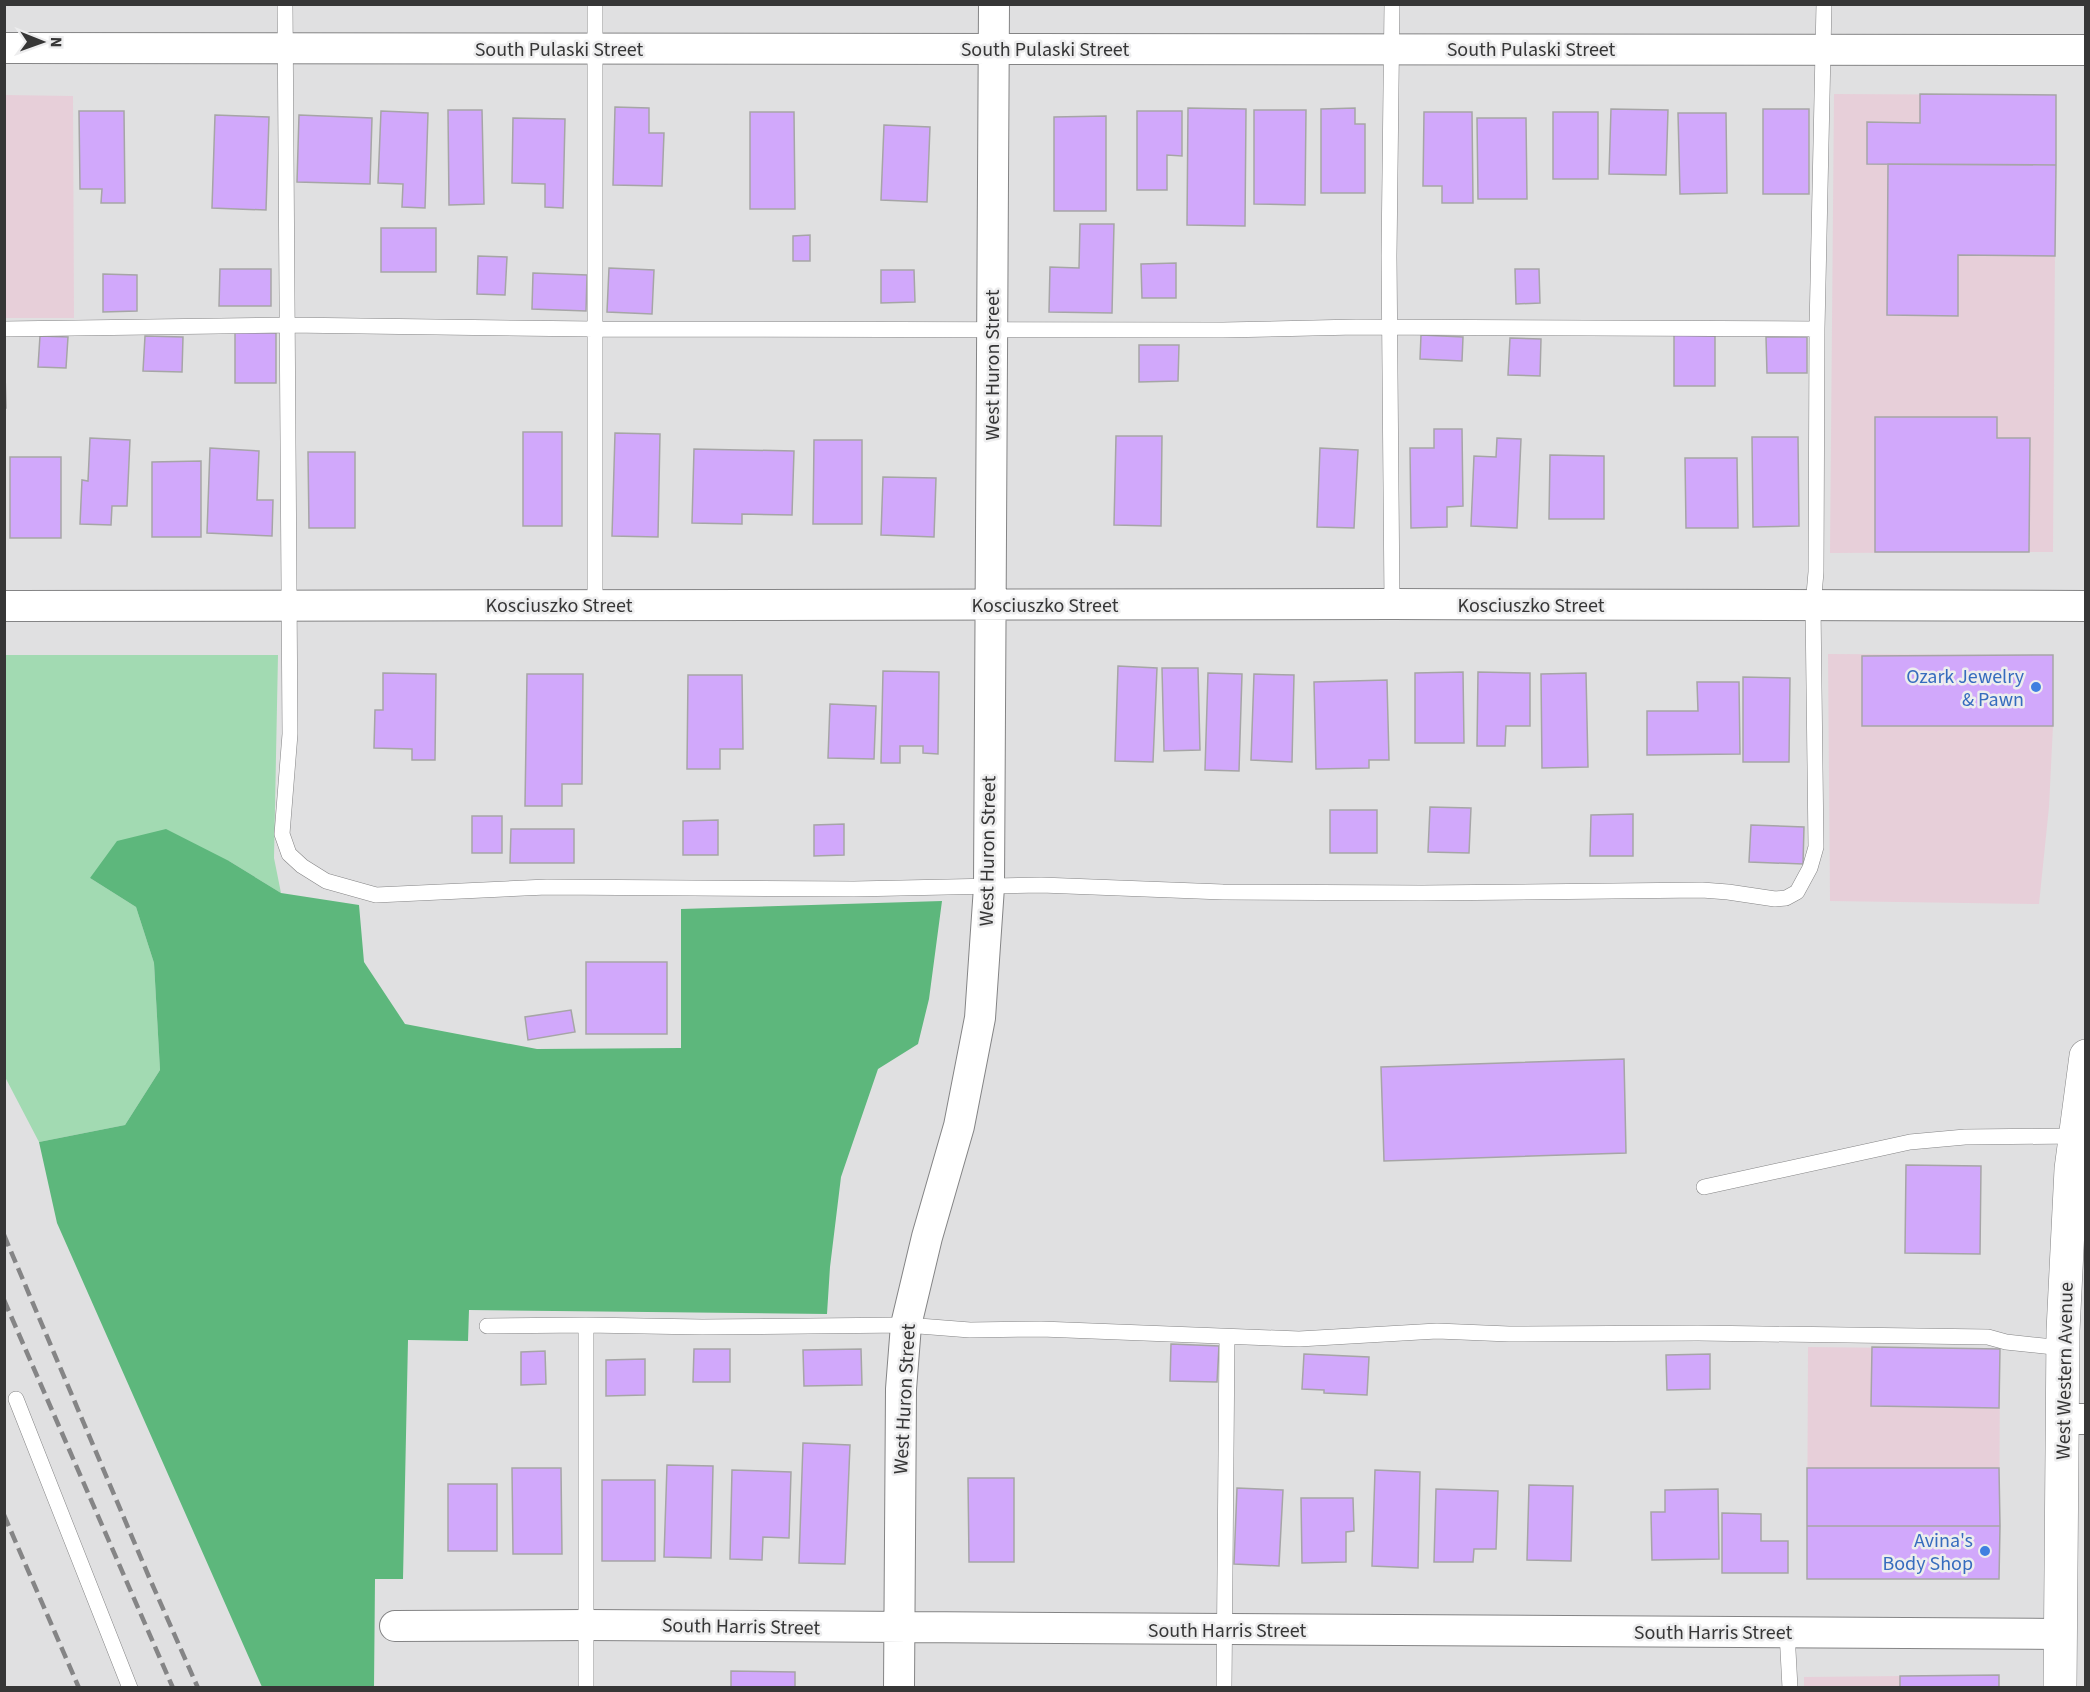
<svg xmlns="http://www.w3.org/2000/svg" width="2090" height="1692" viewBox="0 0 2090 1692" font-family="'Source Sans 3',sans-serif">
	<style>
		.commercial { fill: #e7cfd9 }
		.green { fill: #a2dab2 }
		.forest { fill: #5db77c }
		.building { fill: #d1a8fb; stroke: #a6a5a6; stroke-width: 1.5 }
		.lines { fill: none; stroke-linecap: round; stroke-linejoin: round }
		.lane-casing { stroke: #848485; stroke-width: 16 }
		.street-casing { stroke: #848485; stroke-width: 32 }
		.primary-casing { stroke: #848485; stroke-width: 34 }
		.lane { stroke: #fff; stroke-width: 15 }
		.street { stroke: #fff; stroke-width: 30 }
		.primary { stroke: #fff; stroke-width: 33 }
		.rail { stroke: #858586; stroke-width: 4.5; stroke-dasharray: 12 6; stroke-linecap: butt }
		.shop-dot { fill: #3f7fe0; stroke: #ededee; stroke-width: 2 }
		.labels { text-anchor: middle; stroke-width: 5; stroke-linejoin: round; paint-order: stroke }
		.street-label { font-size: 20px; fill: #363636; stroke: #ededee }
		.shop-label { font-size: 20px; fill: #366cbe; stroke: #ededee; text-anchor: end }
	</style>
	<rect width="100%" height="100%" fill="#e0e0e1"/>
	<path class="commercial" d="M1834,94L2056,95L2053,552L1830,553Z
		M5,95L73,96L74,318H5Z
		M4,336H5L6,556H4Z
		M1828,654L2053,655V726L2049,807L2039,904L1830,901Z
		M1808,1347L2000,1349L1999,1579H1807Z
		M1999,1675V1687L1804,1688V1677Z"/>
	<path class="green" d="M4,655H278L274,858L281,893L229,861L90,878L136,907L154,963L160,1070L125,1125L39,1142L5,1077Z"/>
	<path class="forest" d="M166,829L229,861L281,893L359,905L364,962L405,1024L537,1049L681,1048V909L942,901L929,999L918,1044L878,1069L841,1177L830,1267L827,1314L469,1310L468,1341L408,1340L403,1579H375L374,1687H262L57,1223L39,1142L125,1125L160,1070L154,963L136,907L90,878L117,841Z"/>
	<path class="building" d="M1920,94L2056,95V165L1867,164V122L1920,123Z
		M615,107L649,108V133H664L662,186L613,185Z
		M1188,108L1246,109L1245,226L1187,225Z
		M1355,108V124H1365V193H1321V109Z
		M1611,109L1668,110L1666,175L1609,174Z
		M1763,109H1809V194H1763Z
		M448,110H482L484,204L449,205Z
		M1254,110H1306L1305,205L1254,204Z
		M79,111H124L125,203H101L102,189H80Z
		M381,111L428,113L425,208L402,207L403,184L378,183Z
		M1137,111H1182V156L1167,155V190H1137Z
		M750,112H794L795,209H750Z
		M1424,112H1472L1473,203H1442V186H1423Z
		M1553,112H1598V179H1553Z
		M1678,113H1726L1727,193L1680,194Z
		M215,115L269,117L266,210L212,208Z
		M299,115L372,118L370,184L297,182Z
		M1106,116V211H1054V117Z
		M513,118L565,119L563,208L545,207V184L512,183Z
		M1477,118H1526L1527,199H1478Z
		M884,125L930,127L927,202L881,200Z
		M1888,164L2056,165L2055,256L1958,255V316L1887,315Z
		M1080,224H1114L1112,313L1049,312L1050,267L1079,268Z
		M381,228H436V272H381Z
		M810,235V261H793V236Z
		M478,256L507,257L505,295L477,294Z
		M1176,263V298H1142L1141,264Z
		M609,268L654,270L652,314L607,312Z
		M220,269H271V306H219Z
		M1515,269H1539L1540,303L1516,304Z
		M881,270H914L915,302L881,303Z
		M533,273L587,275L586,311L532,309Z
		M103,274L137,275V311L103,312Z
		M235,332L276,333V383H235Z
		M1421,335L1463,337L1462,361L1420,359Z
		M1674,335L1715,336V386H1674Z
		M4,336L6,408H4Z
		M40,336L68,337L66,368L38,367Z
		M145,336L183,337L182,372L143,371Z
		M1766,337H1807V373H1767Z
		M1510,338L1541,339L1540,376L1508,375Z
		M1139,345H1179L1178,381L1139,382Z
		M1875,417H1997V438H2030L2029,552H1875Z
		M1434,429H1462L1463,506L1447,507V527L1411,528L1410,448H1434Z
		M523,432H562V526H523Z
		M615,433L660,434L658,537L612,536Z
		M1116,436H1162L1161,526L1114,525Z
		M1752,437H1798L1799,526L1753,527Z
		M90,438L130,440L127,506H112L111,525L80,524L82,480L88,481Z
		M1497,438L1521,439L1517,528L1471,526L1474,456L1496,457Z
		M814,440H862V524H813Z
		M210,448L259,451L257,500H273L272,536L207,533Z
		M1320,448L1358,450L1354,528L1317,527Z
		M694,449L794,451L792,515L742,514V524L692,523Z
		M308,452H355V528H309Z
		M1550,455L1604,456V519H1549Z
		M10,457H61V538H10Z
		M1685,458H1737L1738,528H1686Z
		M201,461V537H152V462Z
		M883,477L936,478L934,537L881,535Z
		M2053,655V726H1862V656Z
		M1118,666L1157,668L1153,762L1115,761Z
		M1162,668H1198L1200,750L1164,751Z
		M883,671L939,672L938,754L923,753V746H900V763H881Z
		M1463,672L1464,743H1415V673Z
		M1478,672L1530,673V726H1506L1505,746H1477Z
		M383,673L436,674L435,760H412V749L374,748L375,710H383Z
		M1208,673L1242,674L1239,771L1205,770Z
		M1586,673L1588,767L1542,768L1541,674Z
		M527,674H583L582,784H562V806H525Z
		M1254,674L1294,675L1292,762L1251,760Z
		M688,675H742L743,749H720V769H687Z
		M1743,677L1790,678L1789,762H1743Z
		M1387,680L1389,760H1369V768L1316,769L1314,682Z
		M1697,682H1739L1740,754L1647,755V711H1698Z
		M830,704L876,706L874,759L828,758Z
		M1430,807L1471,808L1469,853L1428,852Z
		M1330,810H1377V853H1330Z
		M1633,814V856H1590L1591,815Z
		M472,816H502V853H472Z
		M718,820V855H683V821Z
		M844,824V855L814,856V825Z
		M1751,825L1804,827L1803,864L1749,862Z
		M511,829H574V863H510Z
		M586,962H667V1034H586Z
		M571,1010L575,1032L528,1040L525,1017Z
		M1624,1059L1626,1153L1384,1161L1381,1067Z
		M1906,1165L1981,1166L1980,1254L1905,1253Z
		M1171,1344L1219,1346L1217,1382L1170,1381Z
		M1872,1347L2000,1349L1999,1408L1871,1406Z
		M694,1349H730V1382H693Z
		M861,1349L862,1385L804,1386L803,1350Z
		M545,1351L546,1384L521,1385V1352Z
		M1304,1354L1369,1357L1367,1395L1324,1393V1390L1302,1389Z
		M1710,1354V1389L1667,1390L1666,1355Z
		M645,1359V1395L606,1396V1360Z
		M803,1443L850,1445L845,1564L799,1563Z
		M667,1465L713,1466L711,1558L664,1557Z
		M512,1468H561L562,1554H513Z
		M1807,1468H1999L2000,1526H1807Z
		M732,1470L791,1472L789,1538L763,1537L762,1560L730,1559Z
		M1375,1470L1420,1472L1418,1568L1372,1566Z
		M968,1478H1014V1562H969Z
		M602,1480H655V1561H602Z
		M448,1484H497V1551H448Z
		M1529,1485L1573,1486L1571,1561L1527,1560Z
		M1237,1488L1283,1490L1279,1566L1234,1564Z
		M1436,1489L1498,1491L1496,1549H1474L1473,1562H1434Z
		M1718,1489L1719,1559L1652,1560L1651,1512H1665V1490Z
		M1301,1498H1353L1354,1531L1346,1532V1562L1302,1563Z
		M1722,1513L1761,1514V1541H1788V1573H1722Z
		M1807,1526H2000L1999,1579H1807Z
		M731,1671L795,1672V1688H731Z
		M1999,1675V1688H1900V1676Z"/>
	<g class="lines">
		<defs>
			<path id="lane" d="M285,4L290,734L282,834L289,854L302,866L326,881L376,895L547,887L854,889L1041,885L1223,892L1422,893L1702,890L1728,892L1775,899L1786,898L1797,892L1810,868L1816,847L1813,606L1816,572L1817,329L1824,4
				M1392,4L1389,256L1392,604
				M4,329L288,325L594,329L1223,330L1356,327L1817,329
				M595,605V4
				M1704,1187L1910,1142L1965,1137L2075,1136
				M586,1325V1688
				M487,1326L586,1325L702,1327L906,1325L970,1330L1041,1329L1299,1339L1437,1331L1509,1334L1698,1333L1988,1337L2006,1342L2063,1348
				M16,1399L130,1688
				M1787,1632L1790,1688
				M1224,1688L1227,1337"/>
			<path id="street" d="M4,48L2086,50
				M4,606L1392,604L2086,606
				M2062,1419H2086
				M395,1626L586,1625L2059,1634
				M899,1688L901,1389L906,1325L927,1237L959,1126L980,1018L989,887L994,4"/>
			<path id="primary" d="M2060,1688L2063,1331L2071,1169L2086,1056"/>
		</defs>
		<use href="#lane" class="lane-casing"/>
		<use href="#street" class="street-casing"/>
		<use href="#primary" class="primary-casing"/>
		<use href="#lane" class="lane"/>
		<use href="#street" class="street"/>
		<use href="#primary" class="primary"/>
		<path class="rail" d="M4,1235L149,1577L198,1688
			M4,1300L173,1688
			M4,1515L79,1688"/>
	</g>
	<g class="shop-dot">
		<circle cx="2036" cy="687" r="6"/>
		<circle cx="1985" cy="1551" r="6"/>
	</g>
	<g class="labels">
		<g class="street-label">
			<text x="559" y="56">South Pulaski Street</text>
			<text x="1045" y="56">South Pulaski Street</text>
			<text x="1531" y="56">South Pulaski Street</text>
			<text transform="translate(992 365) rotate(-90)" y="7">West Huron Street</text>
			<text x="559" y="612">Kosciuszko Street</text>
			<text x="1045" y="612">Kosciuszko Street</text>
			<text x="1531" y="612">Kosciuszko Street</text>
			<text transform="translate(987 851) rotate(-89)" y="7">West Huron Street</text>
			<text transform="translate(2064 1371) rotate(-89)" y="7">West Western Avenue</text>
			<text transform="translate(904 1399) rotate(-87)" y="7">West Huron Street</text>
			<text transform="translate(741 1626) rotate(1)" y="7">South Harris Street</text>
			<text x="1227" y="1637">South Harris Street</text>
			<text x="1713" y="1639">South Harris Street</text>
		</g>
		<g class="shop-label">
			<text x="2024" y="683">Ozark Jewelry<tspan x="2024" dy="23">&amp; Pawn</tspan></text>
			<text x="1973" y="1547">Avina's<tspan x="1973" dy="23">Body Shop</tspan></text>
		</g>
	</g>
	<rect width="2090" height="1692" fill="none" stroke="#363636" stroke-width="12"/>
	<g transform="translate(42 42) rotate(91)" stroke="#ededee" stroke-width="4.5" paint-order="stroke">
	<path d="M0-4.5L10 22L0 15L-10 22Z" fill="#363636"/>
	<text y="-9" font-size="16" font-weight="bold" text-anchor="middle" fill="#363636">N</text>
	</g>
</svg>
